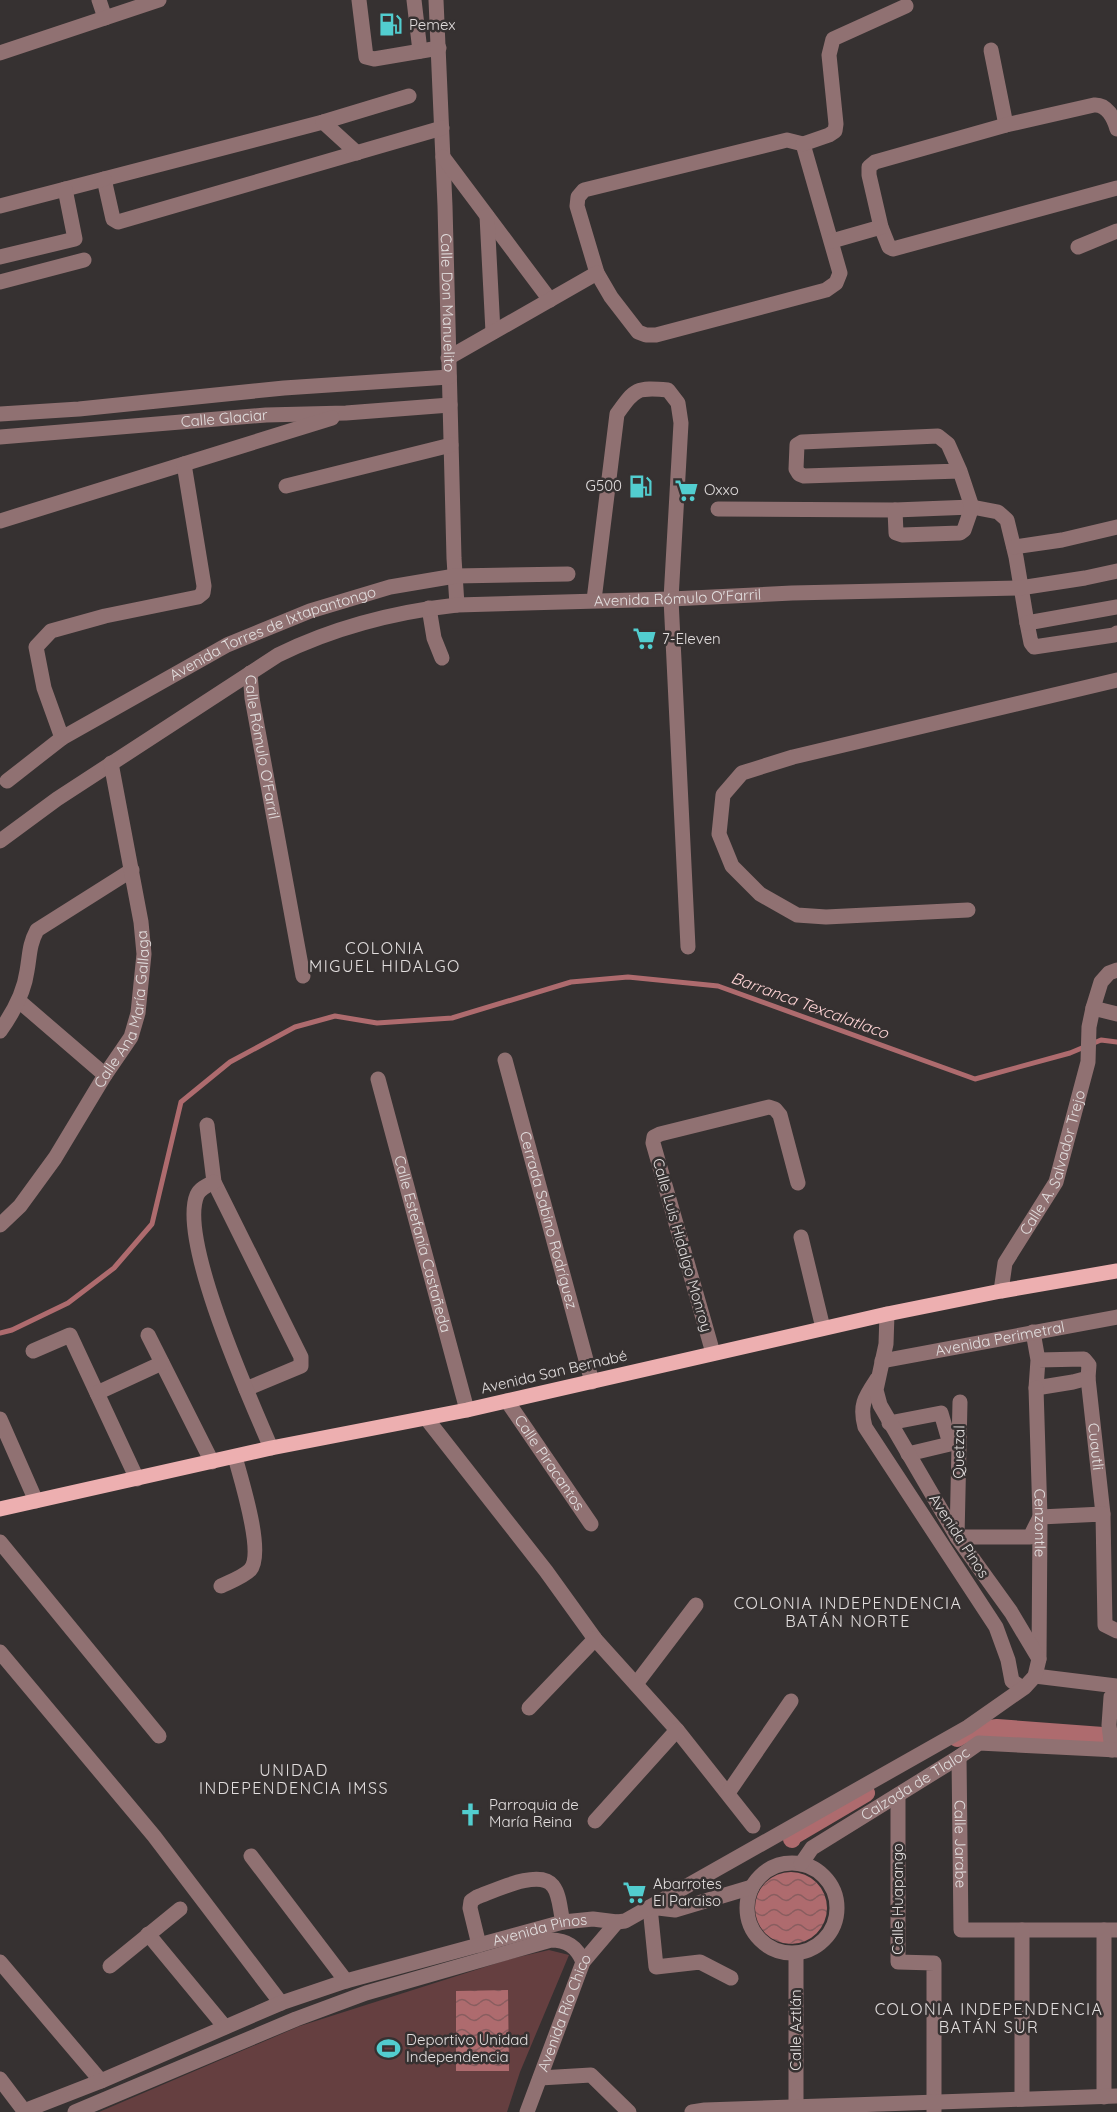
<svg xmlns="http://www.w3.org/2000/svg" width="1117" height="2112" viewBox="0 0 1117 2112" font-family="Quicksand,sans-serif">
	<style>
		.green { fill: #653f40 }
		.water { fill: url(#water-waves) }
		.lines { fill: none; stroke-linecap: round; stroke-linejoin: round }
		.stream { stroke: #ae6b6e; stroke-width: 5 }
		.canal { stroke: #ae6b6e; stroke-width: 18 }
		.minor { stroke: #907172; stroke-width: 15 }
		.major { stroke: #edafb0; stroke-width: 15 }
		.labels { text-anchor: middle; stroke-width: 5; stroke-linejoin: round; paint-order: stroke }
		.poi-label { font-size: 15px; fill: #e2dede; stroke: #363131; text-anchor: start }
		.street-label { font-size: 15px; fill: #e2dede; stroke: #363131 }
		.neighbourhood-label { font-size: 16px; letter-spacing: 1.5px; fill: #e2dede; stroke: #363131 }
		.water-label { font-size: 16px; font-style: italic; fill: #ffd5d6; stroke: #363131 }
	</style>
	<defs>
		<pattern id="water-waves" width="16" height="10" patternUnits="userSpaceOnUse" patternTransform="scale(1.5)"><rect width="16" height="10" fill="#ae6b6e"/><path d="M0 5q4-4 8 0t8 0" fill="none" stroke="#895d5f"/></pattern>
	</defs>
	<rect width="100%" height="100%" fill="#363131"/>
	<path class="green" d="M549,1950L569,1955L520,2072L507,2112H99L300,2026L510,1959Z"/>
	<path class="water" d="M755 1908a36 36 0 1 1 72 0a36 36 0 1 1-72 0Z
		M508,1990L509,2071H456V1991Z"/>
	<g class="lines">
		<path class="stream" d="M0,1333L12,1330L68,1303L114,1268L152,1224L181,1102L230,1062L295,1027L335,1016L377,1023L452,1018L571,982L628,977L718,986L975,1079L1070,1053L1101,1040L1117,1042"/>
		<path class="canal" d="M957,1738L970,1731L997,1728L1117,1737
			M792,1839L793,1836L866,1793"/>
		<g class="minor">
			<path d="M99,0L105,18"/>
			<path d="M359,0L366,57L374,59L439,48"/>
			<path d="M414,0L420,51"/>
			<path id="s1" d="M436,0L445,206L454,558L457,605"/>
			<path d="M991,50L1006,125"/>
			<path d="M0,53L159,0"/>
			<path d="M409,96L323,122L104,179L113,219L118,222L442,128"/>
			<path d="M323,122L357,153"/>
			<path d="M1117,129C1114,118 1107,104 1094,105L1006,125L875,162L869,167V175L881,227L889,247L893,249L1117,188"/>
			<path d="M787,140L803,144L840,273L836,283L826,290L656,335H646L638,332L611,297L597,273L577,206L578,197L584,190Z"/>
			<path d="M803,144L829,135L835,131L836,124L829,55L833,39L906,6"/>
			<path d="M443,157L550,300"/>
			<path d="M0,206L104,179"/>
			<path d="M487,216L493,332"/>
			<path d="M832,241L881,227"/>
			<path d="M1078,247L1117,231"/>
			<path d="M0,257L75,239L65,189"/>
			<path d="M0,282L84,260"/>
			<path d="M448,358L597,273"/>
			<path d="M0,414L79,409L284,388L449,377"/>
			<path id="s2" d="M0,437L266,415L346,413L450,405"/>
			<path d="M286,486L451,445"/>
			<path d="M718,509L895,510L972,507L998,512L1007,520L1016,557L1027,623L1031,643L1034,647L1114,635L1117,633"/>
			<path d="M895,510L896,533L902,535L960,533L964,530L972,507L960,471L948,444L938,436L802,442L797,445L796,469L799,474L804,476L960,471"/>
			<path d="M0,521L332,418"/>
			<path d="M1014,547L1062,540L1117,527"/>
			<path d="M594,600L617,414C635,389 636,387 668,390L678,403L681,423L671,599L688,947"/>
			<path d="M429,608L434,638L442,658"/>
			<path d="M1027,623L1117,607"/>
			<path id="s3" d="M250,673L252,698L303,976"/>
			<path d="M62,738L44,688L36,647L51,631L105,616L198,597L203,593L204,586L184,464"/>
			<path id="s4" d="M7,781L62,738L227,645L310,611L390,587L455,576L568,574"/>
			<path id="s5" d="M0,841L57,799L278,655C335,627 394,612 457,605L671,599L792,593L1020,588L1085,578L1117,571"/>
			<path d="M968,910L826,917L797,915L760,894L732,866L719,834L723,795L742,773L793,757L1117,680"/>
			<path d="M19,1001L105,1075"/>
			<path d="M1093,1008L1117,1014"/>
			<path d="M0,1031C13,1013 24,993 27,971C30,954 29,945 37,930L132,870"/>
			<path id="s6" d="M505,1060L592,1382"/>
			<path id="s7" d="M378,1079L467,1410"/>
			<path d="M207,1125L214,1182L301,1357V1366L246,1389"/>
			<path d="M214,1182C208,1185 200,1188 197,1195C178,1240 251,1401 271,1448"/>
			<path id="s8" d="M0,1225L20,1206L55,1158L105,1075L131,1037L138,1013L144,954L141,922L111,763"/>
			<path d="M801,1237L823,1328"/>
			<path id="s9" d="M1001,1291L1005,1263L1056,1182L1088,1062L1089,1027L1093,1008L1101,982L1109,973L1117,970"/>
			<path d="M1033,1332L1038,1360L1036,1388L1073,1382L1088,1378L1089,1365L1084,1359L1038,1360"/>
			<path d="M148,1335L212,1462"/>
			<path d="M33,1351L70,1335L137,1479"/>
			<path d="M713,1353L653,1143L654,1137L660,1134L769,1107L775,1109L780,1115L798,1183"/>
			<path id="s10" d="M882,1361L1117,1317"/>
			<path id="s11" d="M1088,1378L1103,1514"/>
			<path d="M877,1379C865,1397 859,1405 865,1427L996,1627L1008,1660L1012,1681L1022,1688"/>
			<path id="s12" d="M1036,1388L1040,1517L1039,1659"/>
			<path d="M97,1393L162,1363"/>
			<path id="s13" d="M507,1401L591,1524"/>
			<path d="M960,1402L957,1537H1030L1040,1517L1103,1514L1105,1625L1117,1631"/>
			<path d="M426,1418L546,1571L595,1639L677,1730L753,1826"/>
			<path d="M0,1419L36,1501"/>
			<path d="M889,1423L941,1413L950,1444L908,1454"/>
			<path d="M0,1542L159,1736"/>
			<path d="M221,1586C229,1582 243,1577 250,1570C265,1554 241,1479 235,1457"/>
			<path d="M0,1652L154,1836L281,2003"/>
			<path d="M1035,1676L1117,1686"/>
			<path d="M636,1684L696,1605"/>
			<path d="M1111,1697L1109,1725L1112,1750"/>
			<path d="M529,1708L595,1639"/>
			<path id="s14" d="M959,1757L961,1930H1117"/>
			<path d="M728,1793L791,1701"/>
			<path d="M898,1795V1962L934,1963V2111"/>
			<path d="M595,1821L677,1730"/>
			<path d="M251,1856L346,1981"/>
			<circle cx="792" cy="1908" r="45"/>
			<path id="s15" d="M801,1864L812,1848L959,1757L979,1743L1117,1750"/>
			<path d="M1022,1930V2099"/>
			<path d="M1104,1930V2097"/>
			<path d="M148,1934L225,2027"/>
			<path d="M479,1945L470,1908L471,1901L477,1897C494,1891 540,1868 553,1886C560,1895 560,1911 563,1922"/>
			<path d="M796,1954V2112"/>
			<path d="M0,1962L101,2081"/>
			<path d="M110,1966L180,1909"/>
			<path d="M731,1978L700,1962L656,1967L650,1907L675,1910L752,1887"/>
			<path d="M540,2078L591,2075L629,2112"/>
			<path d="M0,2079L25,2112"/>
			<path id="s16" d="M24,2111L101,2081L281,2003L346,1981L563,1922L593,1919L617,1922L625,1921L968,1727L1025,1687L1035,1676L1039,1659L1011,1612L957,1537L880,1405L876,1390L886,1344L887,1314"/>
			<path d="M75,2112L296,2019L366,1993L551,1940C567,1940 577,1947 583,1962"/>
			<path id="s17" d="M527,2112L583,1962L617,1922"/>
			<path d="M692,2112L705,2110L1117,2096"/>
		</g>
		<path class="major" d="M0,1509L271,1448L467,1410L887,1314L1001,1291L1117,1271"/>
	</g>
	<defs>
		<symbol id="fuel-bare" viewBox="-9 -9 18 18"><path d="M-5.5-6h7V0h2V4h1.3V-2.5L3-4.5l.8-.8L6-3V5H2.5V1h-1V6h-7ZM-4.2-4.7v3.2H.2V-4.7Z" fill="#52cdcf" stroke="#363131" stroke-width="2.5" paint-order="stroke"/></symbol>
		<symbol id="supermarket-bare" viewBox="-9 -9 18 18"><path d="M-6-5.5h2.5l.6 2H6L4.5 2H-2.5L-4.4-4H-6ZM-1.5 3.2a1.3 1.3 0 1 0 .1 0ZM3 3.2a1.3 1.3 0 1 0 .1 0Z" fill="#52cdcf" stroke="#363131" stroke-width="2.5" paint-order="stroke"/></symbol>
		<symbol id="church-bare" viewBox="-9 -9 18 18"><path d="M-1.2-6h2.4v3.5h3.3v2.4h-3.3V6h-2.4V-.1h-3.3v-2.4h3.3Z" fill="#52cdcf" stroke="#363131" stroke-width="2.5" paint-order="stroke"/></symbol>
		<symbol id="stadium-bare" viewBox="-9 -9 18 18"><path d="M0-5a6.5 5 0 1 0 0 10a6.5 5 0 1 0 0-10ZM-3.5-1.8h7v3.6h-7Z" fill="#52cdcf" stroke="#363131" stroke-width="2.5" paint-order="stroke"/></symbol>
	</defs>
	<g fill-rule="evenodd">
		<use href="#fuel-bare" x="374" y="8" width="33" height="33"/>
		<use href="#fuel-bare" x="624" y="470" width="33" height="33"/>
		<use href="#supermarket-bare" x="670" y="474" width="33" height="33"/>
		<use href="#supermarket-bare" x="628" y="622" width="33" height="33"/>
		<use href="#church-bare" x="454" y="1798" width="33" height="33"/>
		<use href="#supermarket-bare" x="618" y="1876" width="33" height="33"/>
		<use href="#stadium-bare" x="372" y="2032" width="33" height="33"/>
	</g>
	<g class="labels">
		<g class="poi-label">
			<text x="409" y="30">Pemex</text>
			<text x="622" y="491" text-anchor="end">G500</text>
			<text x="704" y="495">Oxxo</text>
			<text x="662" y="644">7-Eleven</text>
			<text x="489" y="1810">Parroquia de<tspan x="489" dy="17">María Reina</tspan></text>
			<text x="653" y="1889">Abarrotes<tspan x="653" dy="17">El Paraiso</tspan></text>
			<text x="406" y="2045">Deportivo Unidad<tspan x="406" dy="17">Independencia</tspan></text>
		</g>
		<g class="street-label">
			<text dy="5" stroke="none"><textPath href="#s1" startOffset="303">Calle Don Manuelito</textPath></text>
			<text dy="5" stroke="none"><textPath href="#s2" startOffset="225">Calle Glaciar</textPath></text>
			<text dy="5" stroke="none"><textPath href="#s5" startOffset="742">Avenida Rómulo O'Farril</textPath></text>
			<text dy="5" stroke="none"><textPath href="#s4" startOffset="306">Avenida Torres de Ixtapantongo</textPath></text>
			<text dy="5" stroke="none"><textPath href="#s3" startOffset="75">Calle Rómulo O'Farril</textPath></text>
			<text dy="5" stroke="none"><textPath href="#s8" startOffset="254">Calle Ana María Gallaga</textPath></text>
			<text dy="5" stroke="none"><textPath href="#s9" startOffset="141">Calle A. Salvador Trejo</textPath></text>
			<text dy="5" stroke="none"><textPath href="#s6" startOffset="166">Cerrada Sabino Rodríguez</textPath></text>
			<text dy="5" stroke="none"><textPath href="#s7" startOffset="171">Calle Estefanía Castañeda</textPath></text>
			<text transform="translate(682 1245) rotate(74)" y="5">Calle Luis Hidalgo Monroy</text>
			<text dy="5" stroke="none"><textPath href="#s10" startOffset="120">Avenida Perimetral</textPath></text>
			<text transform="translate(554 1372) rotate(-13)" y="5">Avenida San Bernabé</text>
			<text dy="5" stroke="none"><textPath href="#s11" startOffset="69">Cuautli</textPath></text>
			<text transform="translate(959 1452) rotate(-89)" y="5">Quetzal</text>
			<text dy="5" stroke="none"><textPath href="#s13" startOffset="75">Calle Piracantos</textPath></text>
			<text dy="5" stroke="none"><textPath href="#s12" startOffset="135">Cenzontle</textPath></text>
			<text transform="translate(959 1536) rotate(57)" y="5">Avenida Pinos</text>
			<text dy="5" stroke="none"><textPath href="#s15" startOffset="141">Calzada de Tlaloc</textPath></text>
			<text dy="5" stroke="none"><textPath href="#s14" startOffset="87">Calle Jarabe</textPath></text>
			<text transform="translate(898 1899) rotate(-90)" y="5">Calle Huapango</text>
			<text dy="5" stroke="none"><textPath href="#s16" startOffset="548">Avenida Pinos</textPath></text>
			<text dy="5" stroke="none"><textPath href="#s17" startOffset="106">Avenida Río Chico</textPath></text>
			<text transform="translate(796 2030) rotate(-90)" y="5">Calle Aztlán</text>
		</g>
		<g class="neighbourhood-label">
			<text x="385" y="954">COLONIA<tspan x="385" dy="18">MIGUEL HIDALGO</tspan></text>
			<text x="848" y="1609">COLONIA INDEPENDENCIA<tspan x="848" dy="18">BATÁN NORTE</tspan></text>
			<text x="294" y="1776">UNIDAD<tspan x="294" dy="18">INDEPENDENCIA IMSS</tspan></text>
			<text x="989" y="2015">COLONIA INDEPENDENCIA<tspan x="989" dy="18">BATÁN SUR</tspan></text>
		</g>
		<g class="water-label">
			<text transform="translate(810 1005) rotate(20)" y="6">Barranca Texcalatlaco</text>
		</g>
	</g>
</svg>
